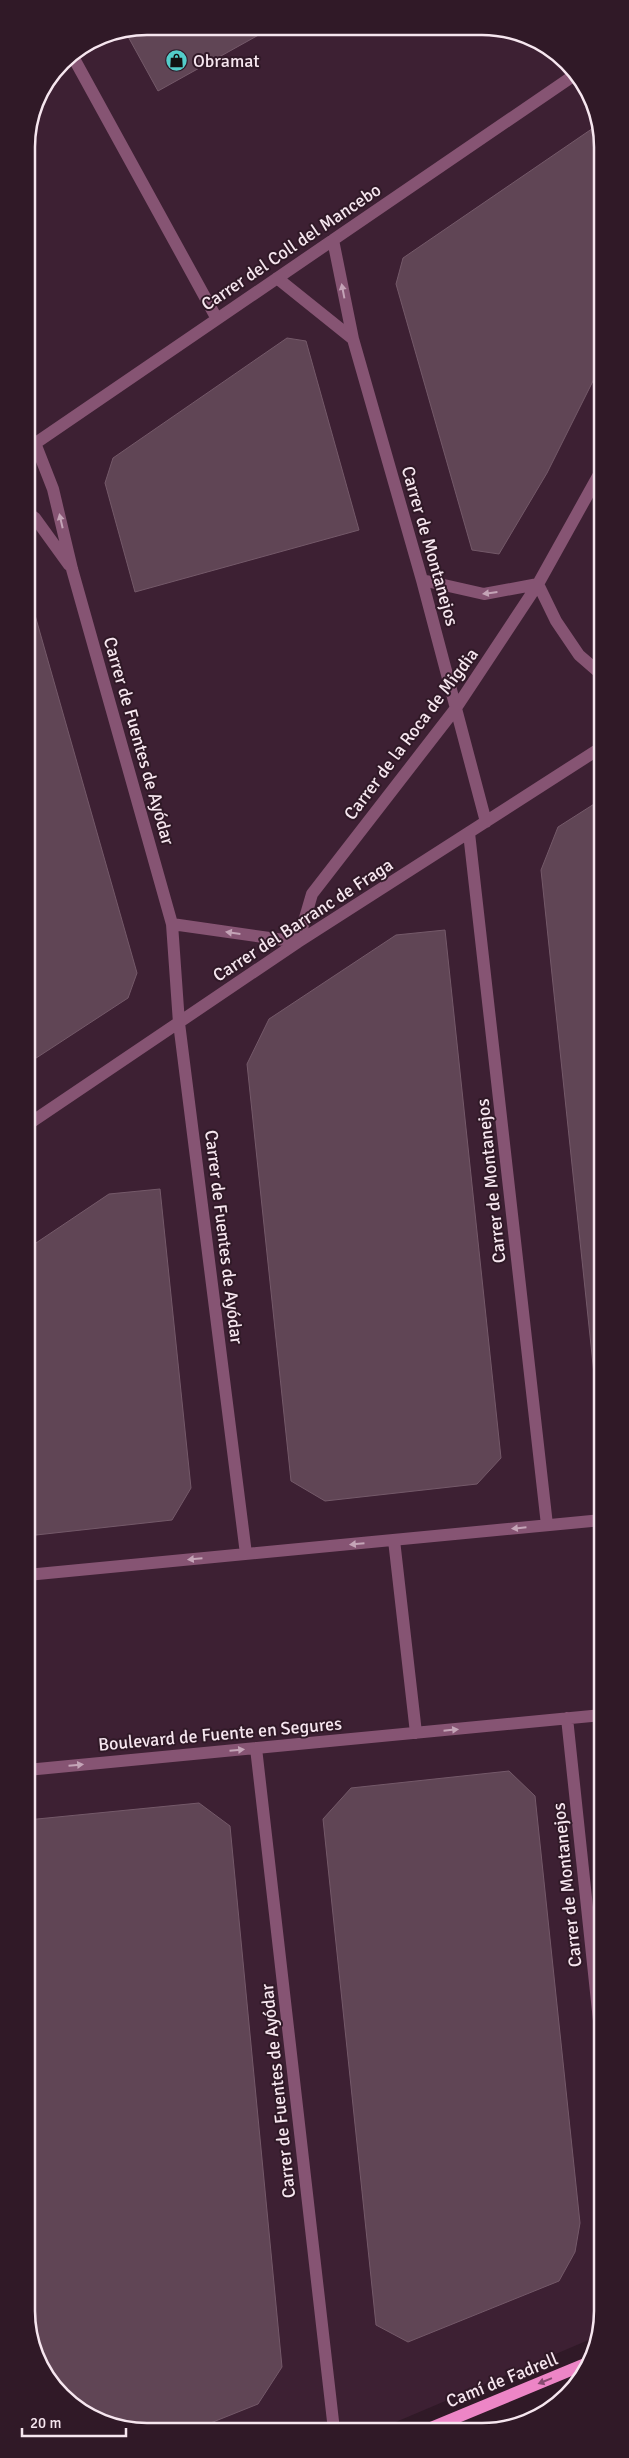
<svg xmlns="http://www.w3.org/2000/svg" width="629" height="2458" viewBox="0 0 629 2458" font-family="Signika,sans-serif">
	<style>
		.built { fill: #3d2033 }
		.building { fill: #604555; stroke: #745969 }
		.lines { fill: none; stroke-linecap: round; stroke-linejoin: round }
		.minor { stroke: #865473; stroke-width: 12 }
		.major { stroke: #ed85c6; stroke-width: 12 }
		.oneway { fill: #c4a4b7 }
		.oneway2 { fill: #854a6f }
		.labels { text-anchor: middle; stroke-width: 4; stroke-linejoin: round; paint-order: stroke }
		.poi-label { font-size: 18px; fill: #f6e6ef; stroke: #301927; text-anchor: start }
		.street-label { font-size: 18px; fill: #f6e6ef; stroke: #301927 }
		.rim { fill: none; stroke: #f6e6ef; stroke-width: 2.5 }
	</style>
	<rect width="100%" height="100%" fill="#301927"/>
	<path class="built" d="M147,26L506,29L542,42L573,67L602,131L603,2319L598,2336L377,2430L123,2429L87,2416L27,2327L26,139L36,100L62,61L101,35Z"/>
	<path class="building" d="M147,26L273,27L158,91L125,31Z
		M599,124L602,131V363L547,473L499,554L472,550L396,284L403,258Z
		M287,338L306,341L359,530L135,592L105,483L113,458Z
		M27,587L137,973L128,998L27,1064Z
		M602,799V1450L541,870L558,827Z
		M445,930L501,1458L477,1484L325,1501L291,1481L247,1064L269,1019L396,935Z
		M160,1189L191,1488L172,1520L27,1536V1249L109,1194Z
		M509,1771L535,1796L580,2223L575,2252L559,2281L408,2342L376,2325L323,1819L351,1788Z
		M199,1803L230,1826L282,2367L258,2404L193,2430L123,2429L87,2416L56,2391L27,2327V1820Z"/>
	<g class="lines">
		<path class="minor" d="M72,55L217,319
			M333,240L353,339L422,580L486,822
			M277,278L353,339
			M35,443L53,489L72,569L172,924L179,1023L246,1554
			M27,449L576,74
			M27,512L35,518L69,565
			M422,580L484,594L538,584L556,621L579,655L602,675
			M469,833L547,1525
			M172,924L298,942
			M298,942L312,894L456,708L538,584L602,469
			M27,1125L298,942L602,747
			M394,1540L416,1733
			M27,1575L602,1520
			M567,1718L602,2049
			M256,1748L334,2430
			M27,1770L602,1715"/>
		<path class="major" d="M426,2430L590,2362"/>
	</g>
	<defs><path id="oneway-solid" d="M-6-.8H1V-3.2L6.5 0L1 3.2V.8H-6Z" transform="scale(1.25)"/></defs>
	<g class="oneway">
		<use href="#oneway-solid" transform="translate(343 291) rotate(-101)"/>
		<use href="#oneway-solid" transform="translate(61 521) rotate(-103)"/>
		<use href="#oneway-solid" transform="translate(490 593) rotate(173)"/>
		<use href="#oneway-solid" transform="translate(233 933) rotate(-172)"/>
		<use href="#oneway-solid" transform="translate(519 1528) rotate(174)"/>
		<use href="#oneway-solid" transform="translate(357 1544) rotate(175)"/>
		<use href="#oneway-solid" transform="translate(195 1559) rotate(175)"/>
		<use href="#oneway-solid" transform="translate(451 1730) rotate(-6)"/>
		<use href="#oneway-solid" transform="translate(237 1750) rotate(-5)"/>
		<use href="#oneway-solid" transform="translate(76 1765) rotate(-5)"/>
	</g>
	<use class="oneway2" href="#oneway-solid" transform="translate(545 2381) rotate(158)"/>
	<defs>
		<symbol id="shop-disc" viewBox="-11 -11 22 22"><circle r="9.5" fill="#53cdca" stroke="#301927"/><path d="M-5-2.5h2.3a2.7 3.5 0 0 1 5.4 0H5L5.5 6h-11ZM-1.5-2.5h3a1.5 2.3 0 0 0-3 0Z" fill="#111"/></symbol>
	</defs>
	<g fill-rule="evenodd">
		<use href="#shop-disc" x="164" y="48" width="25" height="25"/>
	</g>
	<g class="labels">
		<g class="poi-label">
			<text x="193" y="67">Obramat</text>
		</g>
		<g class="street-label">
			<text transform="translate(291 247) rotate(-34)" y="6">Carrer del Coll del Mancebo</text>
			<text transform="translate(430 546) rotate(74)" y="6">Carrer de Montanejos</text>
			<text transform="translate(411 734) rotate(-53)" y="6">Carrer de la Roca de Migdia</text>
			<text transform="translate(139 741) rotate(74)" y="6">Carrer de Fuentes de Ayódar</text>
			<text transform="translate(303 920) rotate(-33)" y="6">Carrer del Barranc de Fraga</text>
			<text transform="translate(491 1181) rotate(-96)" y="6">Carrer de Montanejos</text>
			<text transform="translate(224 1237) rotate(83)" y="6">Carrer de Fuentes de Ayódar</text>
			<text transform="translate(220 1734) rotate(-5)" y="6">Boulevard de Fuente en Segures</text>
			<text transform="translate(567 1885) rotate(-96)" y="6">Carrer de Montanejos</text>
			<text transform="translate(278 2091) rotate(-96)" y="6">Carrer de Fuentes de Ayódar</text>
			<text transform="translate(502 2380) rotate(-22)" y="6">Camí de Fadrell</text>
		</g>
	</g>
	<path d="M0 0H629V2458H0ZM147 35H482A112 112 0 0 1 594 147V2311A112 112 0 0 1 482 2423H147A112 112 0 0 1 35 2311V147A112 112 0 0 1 147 35Z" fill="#301927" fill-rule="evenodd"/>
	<path class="rim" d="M147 35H482A112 112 0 0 1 594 147V2311A112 112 0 0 1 482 2423H147A112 112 0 0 1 35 2311V147A112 112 0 0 1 147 35Z"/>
	<path d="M22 2428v8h104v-8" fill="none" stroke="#f6e6ef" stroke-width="2.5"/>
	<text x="30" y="2428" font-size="15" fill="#f6e6ef" stroke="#301927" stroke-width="4" paint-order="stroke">20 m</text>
</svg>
